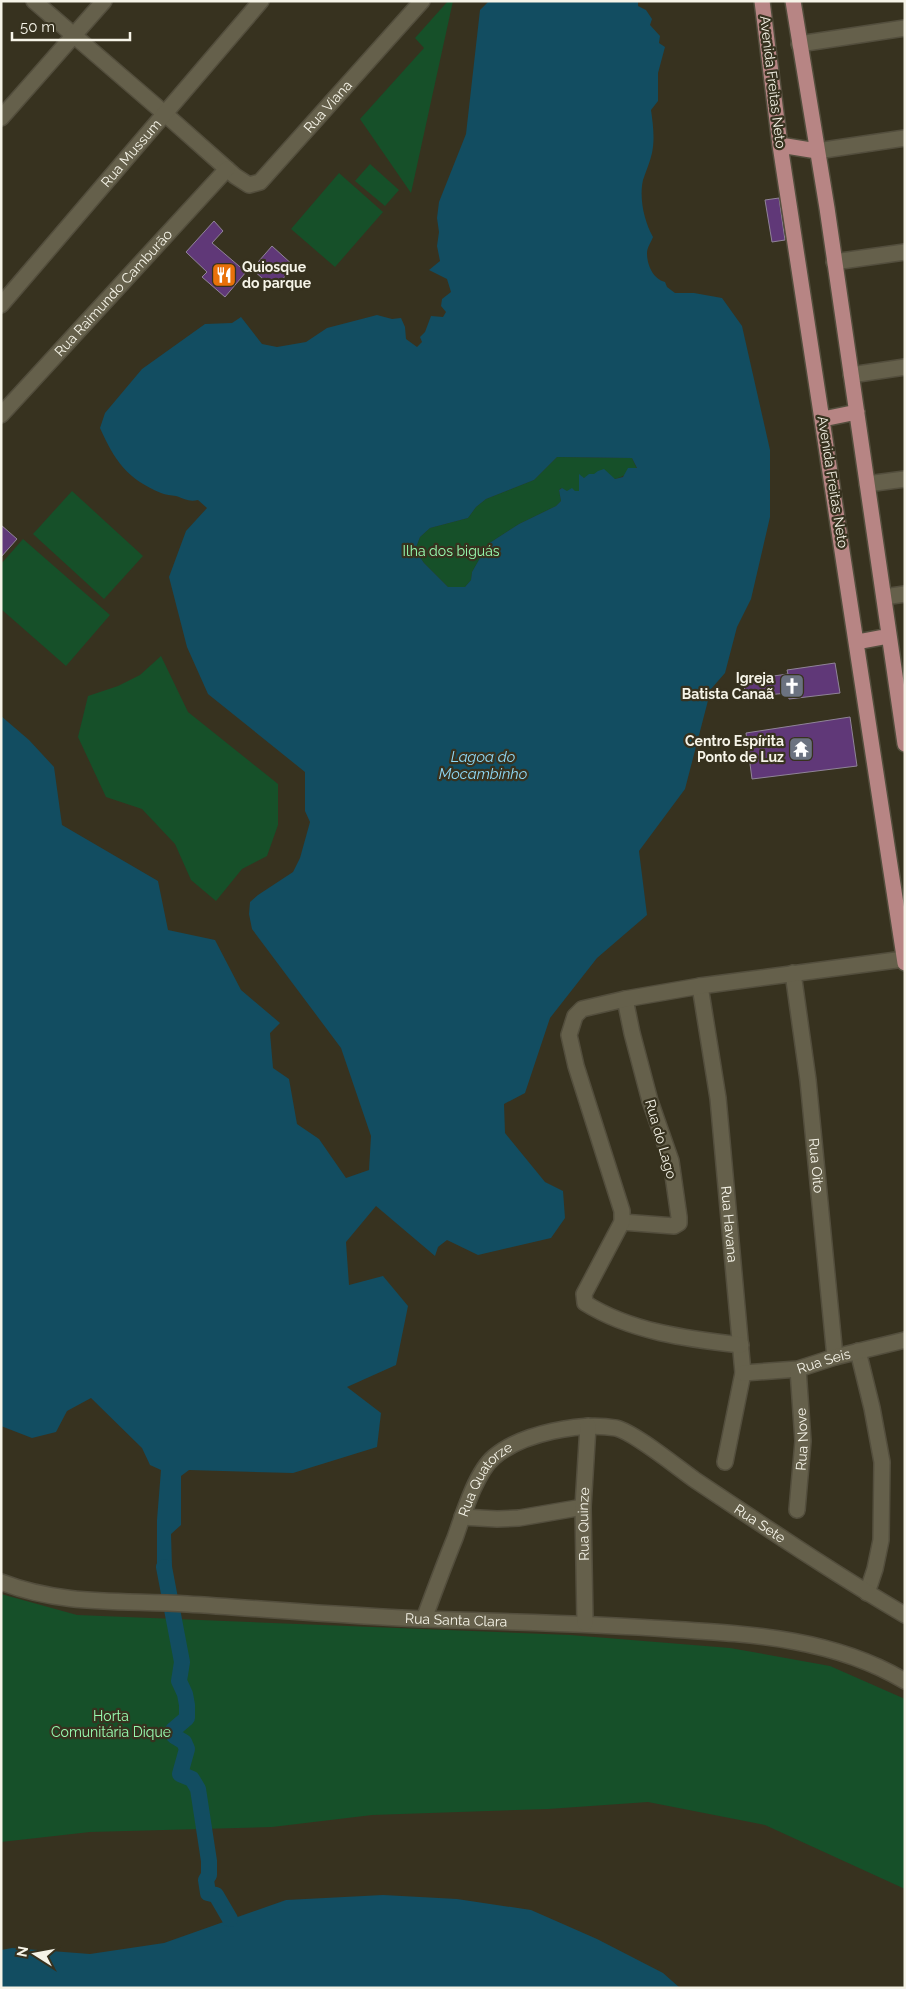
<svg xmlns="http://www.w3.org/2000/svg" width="906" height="1989" viewBox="0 0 906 1989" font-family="Raleway,sans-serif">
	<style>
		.green { fill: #165029 }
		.water { fill: #124d61; fill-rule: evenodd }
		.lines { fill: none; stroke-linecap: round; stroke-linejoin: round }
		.canal { stroke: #124d61; stroke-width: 16 }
		.building { fill: #603878; stroke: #908498 }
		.minor-casing { stroke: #534e3d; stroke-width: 18 }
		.major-casing { stroke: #534e3d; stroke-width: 18 }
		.minor { stroke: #65604b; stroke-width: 15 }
		.major { stroke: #b78584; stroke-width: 15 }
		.labels { text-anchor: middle; stroke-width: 4.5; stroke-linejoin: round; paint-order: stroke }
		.street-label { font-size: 14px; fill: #f6f4e8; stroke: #37321f }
		.poi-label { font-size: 14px; font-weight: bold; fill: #f6f4e8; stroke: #37321f; text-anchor: end }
		.park-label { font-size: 14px; fill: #99fdb1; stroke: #37321f }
		.water-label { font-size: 15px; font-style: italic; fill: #90daf8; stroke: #37321f }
	</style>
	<rect width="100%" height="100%" fill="#37321f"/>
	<path class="green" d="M448,1H453L411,193L360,119L424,48L415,38Z
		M370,164L399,190L385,206L355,181Z
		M339,173L383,212L335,267L291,229Z
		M557,457L632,458L637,469C629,472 623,477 615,479C604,472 596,473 584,478L579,475V491H567L561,488L559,490L561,501L556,506L519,524L488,544L472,572L471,580L465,587H448L424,563L415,550L420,537L430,528L468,518L476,507L486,499L534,480Z
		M72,491L143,556L104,599L33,534Z
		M23,539L110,615L66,666L1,609V564Z
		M161,656L188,712L278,784V825L267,856L242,869L216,901L191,880L175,844L142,809L106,797L78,737L88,696L118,686L140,675Z
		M1,1594L77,1615L570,1635L730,1648L830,1666L905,1699V1889L765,1825L648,1802L548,1809L372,1815L272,1827L90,1832L1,1842Z"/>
	<path class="water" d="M489,1H638V6L646,10L652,19L650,25L660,36L659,43L665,47L658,73V101L651,110C653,124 655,139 652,153C650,162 646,171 643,180C639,198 644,221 653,237C651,242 647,248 647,253C647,265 653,279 665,282L667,287L675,293H694L722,298L742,326L770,450V517L751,599L737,627L725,673L711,689L685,789L639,851L647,915L597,958L550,1018L525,1093L504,1104L505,1133L545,1182L563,1191L565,1218L551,1238L478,1255L447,1240L438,1247L435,1256L376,1206L346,1242L349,1285L383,1276L408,1306L396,1365L347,1387L381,1413L377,1447L293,1473L189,1470L181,1476V1525L171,1534L172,1567L157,1566V1520L161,1470L150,1465L142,1448L91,1398L67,1411L56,1432L32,1438L1,1426V716L29,740L54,767L62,825L158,881L168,930L215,940L241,990L280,1023L270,1033L273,1068L289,1079L297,1124L319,1139L346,1178L369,1170L371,1136L341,1048L252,929L249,914L250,902L258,895L293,872L300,858L310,822L305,811V772L208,694L187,647L169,577L186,531L207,508L198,500C189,502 185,499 176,496C171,495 166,495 161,493C126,478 115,461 100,428L105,413L142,369L205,324L232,323L241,317L262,344L277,347L306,342L327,328L377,315L392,319L401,318L405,327L406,339L417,347L422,342L420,337L425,332L431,316L443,317L446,312L441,306L442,299L451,292L447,279L429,270L440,261L437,246L439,232L437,218L439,202L466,134L480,10ZM557,457L632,458L637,468H628L623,477L615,479L604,469L598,471L594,474H589L584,478L579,474V491H575L572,488L567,491L562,488L559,490L561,501L556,506L519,524L488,544L472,572L471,580L465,587H448L424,563L415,550L420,537L430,528L468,518L476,507L486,499L534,480Z
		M383,1895L457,1899L531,1910L597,1939L663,1973L680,1988H1V1950L12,1948L90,1954L164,1943L286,1900Z"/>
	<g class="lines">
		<path class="canal" d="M164,1567L182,1662L179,1681L185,1694L187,1705V1718L173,1730L174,1736L184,1742L187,1749L180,1774L192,1779L198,1789L209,1861V1875L206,1880L208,1893L216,1895L230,1919"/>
	</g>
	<path class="building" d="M779,198L785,240L772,242L765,200Z
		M214,221L223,231L212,243L246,272L225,297L202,277L207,272L186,252Z
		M272,246L294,266L274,289L252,269Z
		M1,525L17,539L1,557Z
		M835,663L840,693L789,699L788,693L745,697L744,680L788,674L787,670Z
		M850,717L857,766L752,779L746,733Z"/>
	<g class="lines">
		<defs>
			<g id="minor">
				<path id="s1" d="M34,1L164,113L235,176L249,185L260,182L422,1"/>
				<path d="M799,44L905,28"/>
				<path d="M1,118L104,1"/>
				<path d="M817,151L905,138"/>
				<path d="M834,262L905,252"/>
				<path id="s2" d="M1,305L261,1"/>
				<path d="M851,375L905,367"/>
				<path id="s3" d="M1,415L227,169"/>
				<path d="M867,484L905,479"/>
				<path d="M884,597L905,594"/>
				<path id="s4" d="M793,973L808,1080L835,1357"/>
				<path id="s5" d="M700,986L718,1098L743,1373L725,1462"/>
				<path d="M622,1222L674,1226L679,1223V1217L671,1161L650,1101L632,1033L625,999"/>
				<path d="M741,1345C688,1339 631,1332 585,1303L584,1294L622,1222V1211L576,1066L569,1035L575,1016L582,1009L625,999L700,986L904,959"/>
				<path d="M858,1351L872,1408L882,1462L881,1540L875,1569L867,1593"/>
				<path id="s6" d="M743,1373L798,1369L835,1357L905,1340"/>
				<path id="s7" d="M797,1510L803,1441L798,1369"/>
				<path d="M462,1517L497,1519L519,1518L583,1507"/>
				<path id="s8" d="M1,1582C63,1606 123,1600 187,1604C267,1609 346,1616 426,1619C507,1622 588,1623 669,1629C750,1634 833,1638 905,1681"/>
				<path id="s9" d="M424,1619C434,1592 444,1565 455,1538C463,1515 476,1472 494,1457C522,1433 581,1422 616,1428C634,1432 678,1468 695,1480C764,1526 833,1573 905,1615"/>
				<path id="s10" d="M585,1623L583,1507L588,1426"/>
			</g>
			<path id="major" d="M762,1L780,145L905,963
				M793,1L827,208L905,744
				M780,145L817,151
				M823,419L857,412
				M857,642L889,636"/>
		</defs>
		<use href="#minor" class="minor-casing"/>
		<use href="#major" class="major-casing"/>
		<use href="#minor" class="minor"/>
		<use href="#major" class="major"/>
	</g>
	<defs>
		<symbol id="restaurant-square" viewBox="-11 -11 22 22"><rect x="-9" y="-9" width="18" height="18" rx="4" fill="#e8710a" stroke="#37321f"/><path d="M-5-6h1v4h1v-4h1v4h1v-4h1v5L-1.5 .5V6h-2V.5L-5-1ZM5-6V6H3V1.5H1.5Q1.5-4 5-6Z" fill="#fff"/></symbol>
		<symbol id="church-square" viewBox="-11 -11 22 22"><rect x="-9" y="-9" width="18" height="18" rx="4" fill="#6b7280" stroke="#37321f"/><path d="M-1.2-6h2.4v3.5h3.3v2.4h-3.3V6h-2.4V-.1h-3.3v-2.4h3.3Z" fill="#fff"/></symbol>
		<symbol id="temple-square" viewBox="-11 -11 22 22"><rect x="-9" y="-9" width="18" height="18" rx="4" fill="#6b7280" stroke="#37321f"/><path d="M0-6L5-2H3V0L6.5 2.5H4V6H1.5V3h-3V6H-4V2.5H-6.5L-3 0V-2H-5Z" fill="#fff"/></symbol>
	</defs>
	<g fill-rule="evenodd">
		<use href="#restaurant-square" x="210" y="261" width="28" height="28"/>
		<use href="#church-square" x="778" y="672" width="28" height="28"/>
		<use href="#temple-square" x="787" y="735" width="28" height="28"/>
	</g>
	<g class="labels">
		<g class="street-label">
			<text transform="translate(773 82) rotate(83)" y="5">Avenida Freitas Neto</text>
			<text dy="5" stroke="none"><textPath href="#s1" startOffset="396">Rua Viana</textPath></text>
			<text dy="5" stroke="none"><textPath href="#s2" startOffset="200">Rua Mussum</textPath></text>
			<text dy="5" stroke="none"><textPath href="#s3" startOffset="166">Rua Raimundo Camburão</textPath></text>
			<text transform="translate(833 482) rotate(81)" y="5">Avenida Freitas Neto</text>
			<text transform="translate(661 1139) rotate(74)" y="5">Rua do Lago</text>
			<text dy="5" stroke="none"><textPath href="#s4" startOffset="194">Rua Oito</textPath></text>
			<text dy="5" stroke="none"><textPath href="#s5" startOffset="240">Rua Havana</textPath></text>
			<text dy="5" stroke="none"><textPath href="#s6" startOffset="82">Rua Seis</textPath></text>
			<text dy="5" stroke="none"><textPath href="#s7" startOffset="71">Rua Nove</textPath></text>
			<text dy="5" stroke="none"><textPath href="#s9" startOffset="154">Rua Quatorze</textPath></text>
			<text dy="5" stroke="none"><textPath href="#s9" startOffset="479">Rua Sete</textPath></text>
			<text dy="5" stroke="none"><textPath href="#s10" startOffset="99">Rua Quinze</textPath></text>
			<text dy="5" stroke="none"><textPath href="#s8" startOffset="458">Rua Santa Clara</textPath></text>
		</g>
		<g class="poi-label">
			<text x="242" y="272" text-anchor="start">Quiosque<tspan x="242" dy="16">do parque</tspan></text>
			<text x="774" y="683">Igreja<tspan x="774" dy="16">Batista Canaã</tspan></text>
			<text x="784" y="746">Centro Espírita<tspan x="784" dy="16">Ponto de Luz</tspan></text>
		</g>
		<g class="park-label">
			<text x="451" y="556">Ilha dos biguás</text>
			<text x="111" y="1721">Horta<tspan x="111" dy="16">Comunitária Dique</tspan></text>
		</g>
		<g class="water-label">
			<text x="483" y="762">Lagoa do<tspan x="483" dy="17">Mocambinho</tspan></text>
		</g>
	</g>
	<rect width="906" height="1989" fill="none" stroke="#f6f4e8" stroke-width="5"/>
	<g transform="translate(35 1954) rotate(281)" stroke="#37321f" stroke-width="4" paint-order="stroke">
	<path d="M0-4L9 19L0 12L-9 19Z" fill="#f6f4e8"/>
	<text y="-8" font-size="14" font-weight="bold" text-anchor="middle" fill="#f6f4e8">N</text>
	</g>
	<path d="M12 32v8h118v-8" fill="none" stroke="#f6f4e8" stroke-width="2.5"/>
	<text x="20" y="32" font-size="15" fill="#f6f4e8" stroke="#37321f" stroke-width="4" paint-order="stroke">50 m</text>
</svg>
